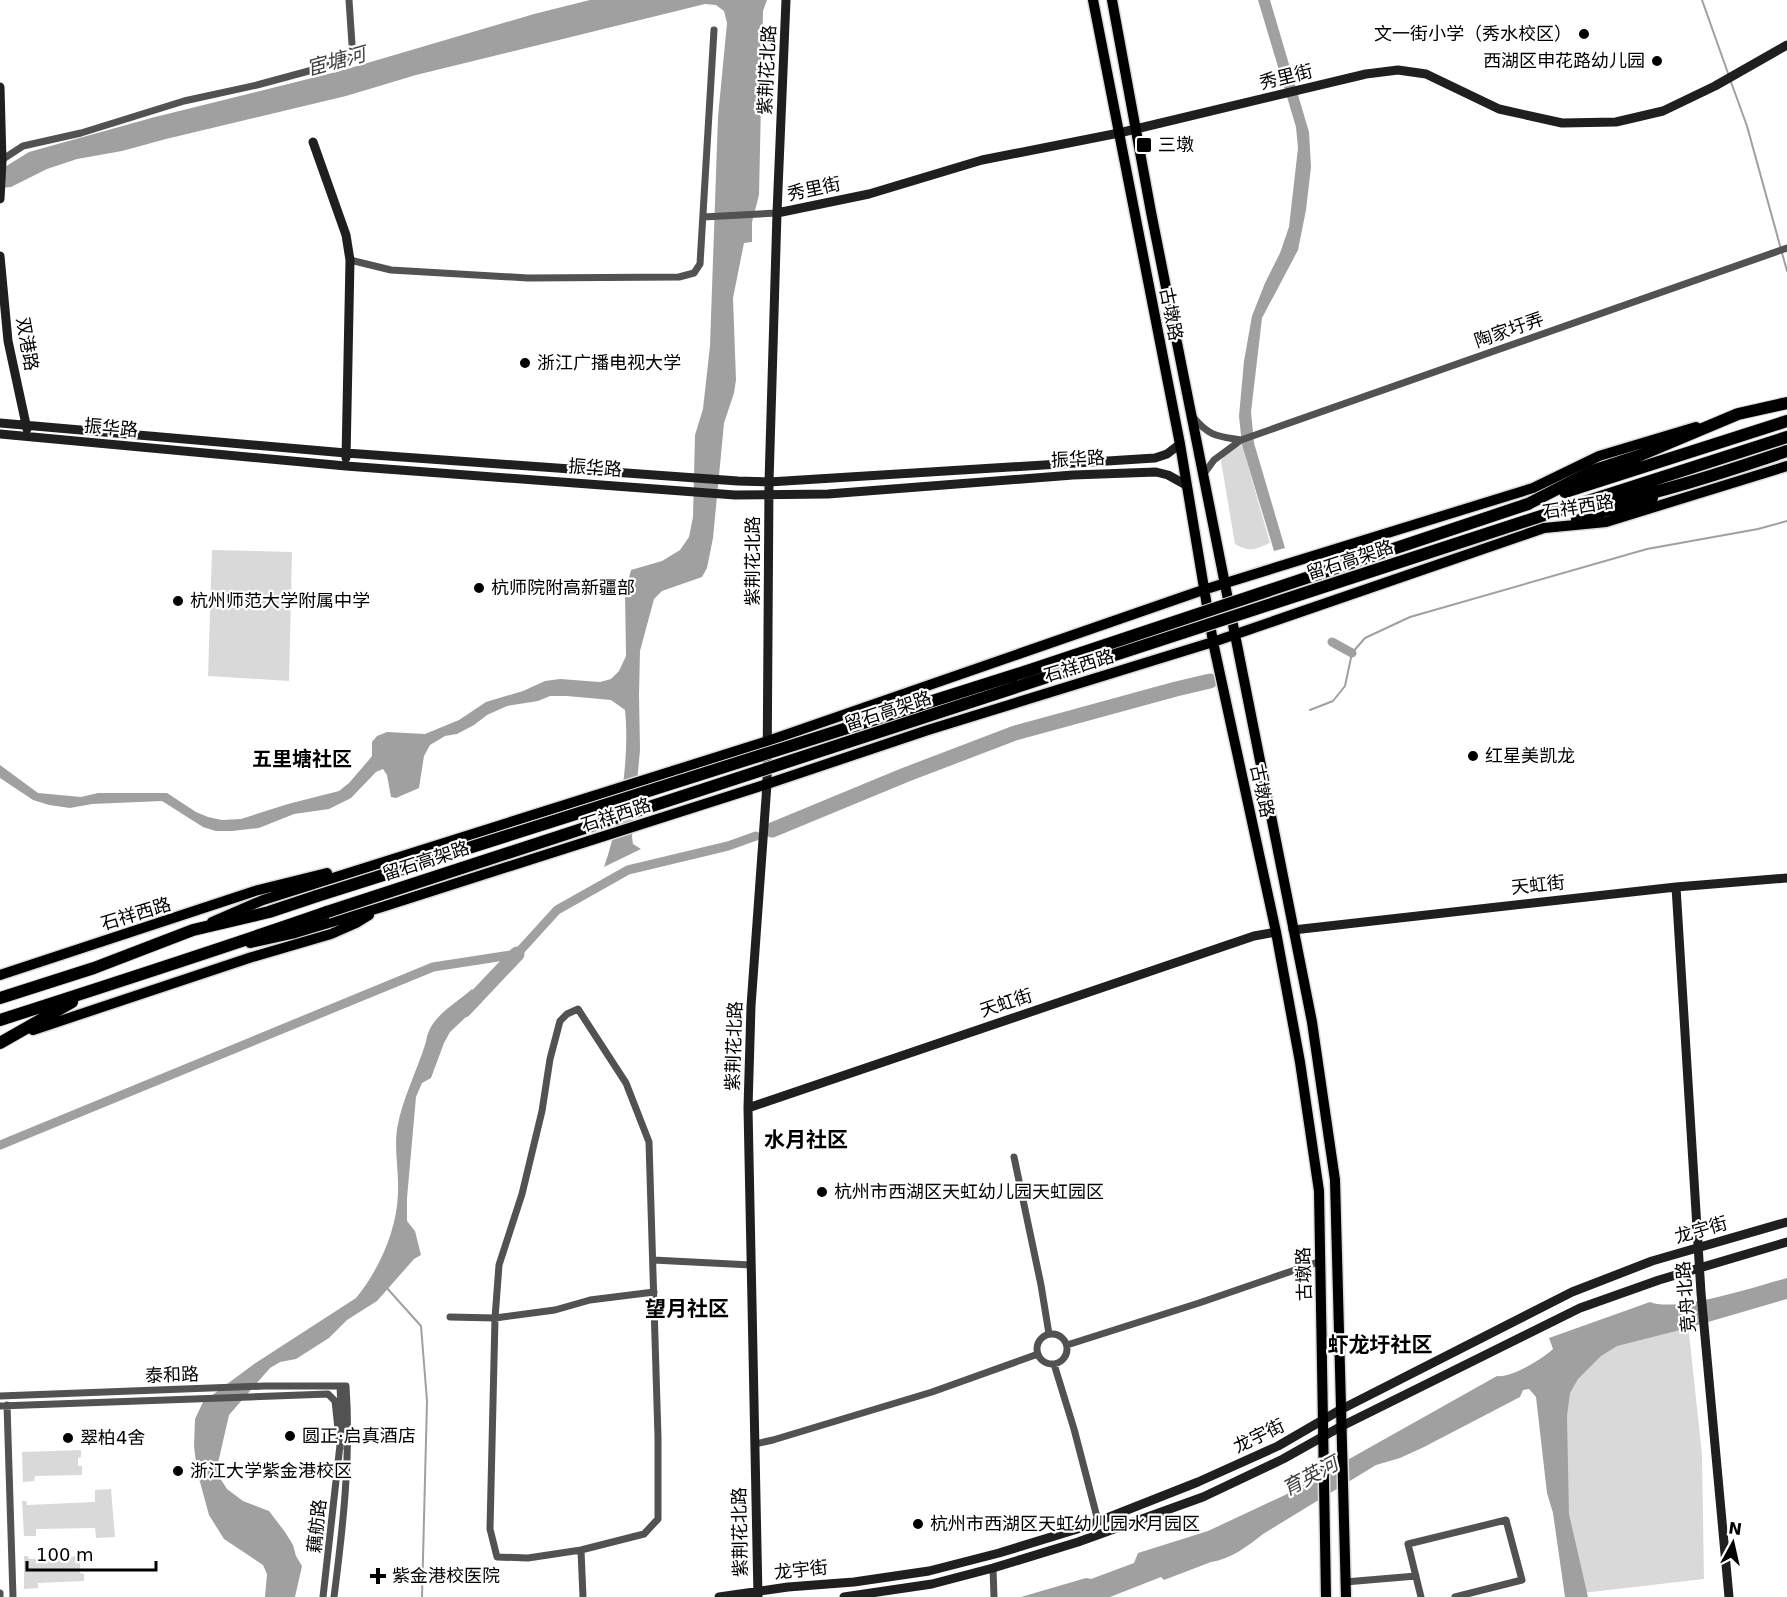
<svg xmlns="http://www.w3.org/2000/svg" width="1787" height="1597" viewBox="0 0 1787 1597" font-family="'DejaVu Sans','Noto Sans SC',sans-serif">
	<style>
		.green { fill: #d9d9d9 }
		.water { fill: #a0a0a0 }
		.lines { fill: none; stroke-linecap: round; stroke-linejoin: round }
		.stream { stroke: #a0a0a0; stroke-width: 2 }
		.canal { stroke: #a0a0a0; stroke-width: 9 }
		.river { stroke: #a0a0a0; stroke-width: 15 }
		.primary-casing { stroke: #dbdbdb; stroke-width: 13 }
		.highway-casing { stroke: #dbdbdb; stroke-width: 14 }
		.street { stroke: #525252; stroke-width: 7 }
		.secondary { stroke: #1f1f1f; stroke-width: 9 }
		.primary { stroke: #000; stroke-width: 10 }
		.highway { stroke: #000; stroke-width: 12 }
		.highway-bridge-casing { stroke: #dbdbdb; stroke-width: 14; stroke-linecap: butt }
		.highway-bridge { stroke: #000; stroke-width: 12 }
		.poi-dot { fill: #000; stroke: #fff; stroke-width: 2 }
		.labels { text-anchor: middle; stroke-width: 4.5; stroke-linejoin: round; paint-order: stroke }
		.poi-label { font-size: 18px; fill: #000; stroke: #fff; text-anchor: start }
		.street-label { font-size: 18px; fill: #000; stroke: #fff }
		.water-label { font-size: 20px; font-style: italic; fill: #414141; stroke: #fff }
		.neighbourhood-label { font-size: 20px; font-weight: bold; fill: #000; stroke: #fff }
		.quarter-label { font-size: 21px; font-weight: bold; fill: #000; stroke: #fff }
	</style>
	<rect width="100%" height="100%" fill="#fff"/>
	<path class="green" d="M1242,445L1270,543C1255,549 1251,553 1235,544L1221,461L1228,451Z
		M212,550L292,552L289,681L208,676Z
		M1687,1314L1702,1455L1704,1579L1574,1594L1551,1364Z
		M81,1450V1457L78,1458V1466H82V1475L35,1476L34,1481L23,1482L22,1452Z
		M111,1489L115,1537L96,1538L95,1528L36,1529V1536H24L22,1501H26L27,1505L95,1502V1490Z
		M24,1556H28L29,1559L84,1556L85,1563H80V1573L84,1574V1581L38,1583V1588L24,1589Z"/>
	<path class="water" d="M590,0H767L763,11L759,195L752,222V242L744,243L733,298L736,380L734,393L724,423L713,538L707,568L702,577L662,591L654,599L640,651L639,695L640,750L632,837L633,844L641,849L604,867C620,822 630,757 625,710L611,700L567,696H550L538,701L507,706L487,715L474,725L457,734L445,736L430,745L424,756L419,788L396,798L391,797L387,775L383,769L376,772L351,798L329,809L294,814L259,828L232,831H216L203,827L162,801L92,804L70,808L49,805L33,800L0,778V765L38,793L81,797L98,793H167L196,812L208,817L222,820L241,819L288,804L339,791L349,783L368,761L372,756V742L377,736L387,732L425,734L459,720L486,702L523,691L545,681L560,679L600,682L611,679L619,671L626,656L625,593L631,570L662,561L680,550L689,537L693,517L695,435L703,409L710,346L718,117L727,23L724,11L716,5L705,4L416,75L346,96L166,139L122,151L77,159L47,169L11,187L0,188V170L29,152L155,117L340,71L534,14Z
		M1258,0H1270L1309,132L1311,167L1306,210L1298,250L1262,318L1251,412L1254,443L1285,548L1274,551L1242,445L1239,416L1244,361L1252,316L1265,283L1280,253L1289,227L1298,148L1296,127Z
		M472,989L482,1002L450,1032L444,1043L431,1078L422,1083L416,1097L407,1198V1221L415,1231L421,1255L414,1259L377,1301L347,1320L329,1338L296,1359L280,1362L270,1368L229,1415L218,1463L220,1478L227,1489L243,1501L269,1511L285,1532L293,1545L296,1556L302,1566L295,1597H265L267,1574L263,1565L224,1539L209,1515L197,1471L194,1446L195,1419L203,1402L254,1364L356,1298C379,1270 397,1230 398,1193C399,1172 394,1150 397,1129C402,1099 417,1071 426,1042C429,1017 454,1005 472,989Z
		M1787,1278V1299L1684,1329L1617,1346L1601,1356L1578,1379L1570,1393L1567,1416L1569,1514L1588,1597H1565L1553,1513L1547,1493L1536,1397L1529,1389L1523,1390L1520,1397L1424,1447L1400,1458L1376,1465L1263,1534C1248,1546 1231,1559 1211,1562L1164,1580L1161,1577L1110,1597H1021L1086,1578L1091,1579L1134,1563L1138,1553L1208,1531L1285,1495L1497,1376C1512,1378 1542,1359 1553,1349L1549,1338L1650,1302C1676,1313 1757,1286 1787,1278Z"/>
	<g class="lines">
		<path class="stream" d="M1702,0L1729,76
			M1731,82L1747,126L1787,271
			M1310,710L1333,701L1345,686L1352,653L1365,638L1410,617L1647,549L1758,529L1787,521
			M386,1287L421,1326L427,1401L422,1597"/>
		<path class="canal" d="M1332,642L1352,653
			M0,1145L433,967L517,954L557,910L628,870L728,846L756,836"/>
		<path class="river" d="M772,830L905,775L1015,733L1176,689L1210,681
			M464,1010L517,954"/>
		<defs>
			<path id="primary" d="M1093,0L1180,444L1213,642L1276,932L1300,1062L1319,1191L1326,1597
				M1112,0L1151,212L1312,1022L1335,1180L1346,1597
				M1576,520L1653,498
				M212,922L263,900L768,741L1203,590L1533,488L1599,456L1696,427
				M250,943L295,933L382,907L767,784L928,730L1213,642L1544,528L1606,522L1787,466
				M0,975L255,891L327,873
				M33,1030L252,957L331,934L356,923L369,915"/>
			<path id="highway" d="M1565,492L1787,421
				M1528,504L1592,471L1638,456L1738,414L1787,403
				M1586,508C1654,495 1722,473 1787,451
				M1535,518L1787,437
				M0,998L94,968L193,930L269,912L317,896
				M0,1020C109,985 218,950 327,912
				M0,1043L72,1002"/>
		</defs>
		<use href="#primary" class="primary-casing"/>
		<use href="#highway" class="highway-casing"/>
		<path class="street" d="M0,161L23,146L81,133L184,101L257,85L353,59L349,0
			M703,217L777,213
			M350,260L391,270L528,278L679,277L694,273L700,264L714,30
			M1194,418C1210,437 1218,436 1241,440
			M1203,475L1214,460L1241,440L1787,248
			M578,1009L626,1083L649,1142L658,1437V1519L644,1534L581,1550L528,1558L497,1557L490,1529L495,1318L499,1265L522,1194L542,1111L550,1059L560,1021L567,1014Z
			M1014,1157L1041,1285L1049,1334
			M653,1260L751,1265
			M450,1317L495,1318L555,1310L590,1300L654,1292
			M1037 1349a15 15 0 1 1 30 0a15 15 0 1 1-30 0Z
			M1067,1345L1199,1303L1321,1261
			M1054,1364L1074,1429L1098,1521
			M340,1386L342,1431
			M0,1396L264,1386H346C351,1456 343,1527 334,1597
			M7,1405L13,1597
			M0,1406L328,1394L335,1401L340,1448
			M755,1444L773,1440L932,1392L1038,1354
			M581,1550L583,1597
			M993,1568L994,1597
			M1345,1582L1416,1576
			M0,1593V1597
			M323,1597L340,1445
			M1421,1597L1408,1544L1506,1520L1522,1580L1455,1597"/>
		<path class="secondary" d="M0,87L2,161L0,199
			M313,142L346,235L350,260L346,458
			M777,213L869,194L982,160L1119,133L1366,74L1398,70L1426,74L1499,109L1562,123L1616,122L1663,111L1715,86L1787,45
			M0,256L8,341L27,429
			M0,423L346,453L738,481L769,482L1155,458L1167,454L1180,444
			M0,434L346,466L735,495L828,494L1073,475L1156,472L1168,475L1186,485
			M1676,887L1701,1293L1729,1597
			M1293,930L1676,887L1787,878
			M748,1108L1254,936L1276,932
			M719,1597L788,1587L854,1582L929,1571L999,1553L1084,1527L1198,1482L1278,1446L1340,1410L1572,1292L1652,1261L1787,1222
			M758,1597L748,1108L751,1006L767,784L769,482L777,213L786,0
			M844,1597L932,1584L993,1568L1078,1542L1203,1497L1283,1459L1340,1427L1580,1308L1659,1280L1787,1242"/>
		<use href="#primary" class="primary"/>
		<use href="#highway" class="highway"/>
		<defs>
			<path id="highway-bridge" d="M317,896L1027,671L1528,504
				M327,912L1535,518"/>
		</defs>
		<use href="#highway-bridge" class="highway-bridge-casing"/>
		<use href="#highway-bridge" class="highway-bridge"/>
	</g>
	<g class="poi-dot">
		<circle cx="1584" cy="34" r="6"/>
		<circle cx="1657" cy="61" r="6"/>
		<rect x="1136" y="137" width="16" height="16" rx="3"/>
		<circle cx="525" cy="363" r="6"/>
		<circle cx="479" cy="588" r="6"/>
		<circle cx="178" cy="601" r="6"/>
		<circle cx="1473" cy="756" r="6"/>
		<circle cx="822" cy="1192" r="6"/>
		<circle cx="290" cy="1436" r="6"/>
		<circle cx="68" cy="1438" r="6"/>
		<circle cx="178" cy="1471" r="6"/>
		<circle cx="918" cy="1524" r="6"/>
		<path d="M375 1567h6v6h6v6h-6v6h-6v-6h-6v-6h6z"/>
	</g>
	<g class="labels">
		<g class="poi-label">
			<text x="1572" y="40" text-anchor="end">文一街小学（秀水校区）</text>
			<text x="1645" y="67" text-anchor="end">西湖区申花路幼儿园</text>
			<text x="1158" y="151">三墩</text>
			<text x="537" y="369">浙江广播电视大学</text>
			<text x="491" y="594">杭师院附高新疆部</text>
			<text x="190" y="607">杭州师范大学附属中学</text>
			<text x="1485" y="762">红星美凯龙</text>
			<text x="834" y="1198">杭州市西湖区天虹幼儿园天虹园区</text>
			<text x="302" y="1442">圆正·启真酒店</text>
			<text x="80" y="1444">翠柏4舍</text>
			<text x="190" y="1477">浙江大学紫金港校区</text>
			<text x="930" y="1530">杭州市西湖区天虹幼儿园水月园区</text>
			<text x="392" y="1582">紫金港校医院</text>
		</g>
		<g class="street-label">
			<text transform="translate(767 70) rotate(-87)" y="6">紫荆花北路</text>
			<text transform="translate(1286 77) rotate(-14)" y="6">秀里街</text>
			<text transform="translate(814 189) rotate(-12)" y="6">秀里街</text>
			<text transform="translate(1171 314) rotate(79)" y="6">古墩路</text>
			<text transform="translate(1509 330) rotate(-19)" y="6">陶家圩弄</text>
			<text transform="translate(27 344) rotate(80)" y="6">双港路</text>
			<text transform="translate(111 428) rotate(5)" y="6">振华路</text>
			<text transform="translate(1078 459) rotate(-3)" y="6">振华路</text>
			<text transform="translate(595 468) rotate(4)" y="6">振华路</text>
			<text transform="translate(1578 507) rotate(-9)" y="6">石祥西路</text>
			<text transform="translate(1350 560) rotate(-18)" y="6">留石高架路</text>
			<text transform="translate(753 561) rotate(-90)" y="6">紫荆花北路</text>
			<text transform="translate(1079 666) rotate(-17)" y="6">石祥西路</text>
			<text transform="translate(888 711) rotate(-18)" y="6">留石高架路</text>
			<text transform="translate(1262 791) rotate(78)" y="6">古墩路</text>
			<text transform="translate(616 815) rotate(-18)" y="6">石祥西路</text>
			<text transform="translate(426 861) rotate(-18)" y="6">留石高架路</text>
			<text transform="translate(1538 885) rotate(-6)" y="6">天虹街</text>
			<text transform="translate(136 914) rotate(-17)" y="6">石祥西路</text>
			<text transform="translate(1006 1003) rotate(-18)" y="6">天虹街</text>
			<text transform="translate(734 1046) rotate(-88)" y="6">紫荆花北路</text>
			<text transform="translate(1701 1230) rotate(-16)" y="6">龙宇街</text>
			<text transform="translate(1304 1274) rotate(-92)" y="6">古墩路</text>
			<text transform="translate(1686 1297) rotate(-95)" y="6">竞舟北路</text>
			<text transform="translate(172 1375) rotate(-2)" y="6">泰和路</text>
			<text transform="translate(1259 1436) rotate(-26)" y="6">龙宇街</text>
			<text transform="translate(317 1526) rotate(-84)" y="6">藕舫路</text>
			<text transform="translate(740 1532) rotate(-91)" y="6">紫荆花北路</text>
			<text transform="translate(801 1570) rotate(-6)" y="6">龙宇街</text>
		</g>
		<g class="water-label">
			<text transform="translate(336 61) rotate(-15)" y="7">宦塘河</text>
			<text transform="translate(1310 1476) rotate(-28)" y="7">育英河</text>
		</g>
		<g class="neighbourhood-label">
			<text x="302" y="766">五里塘社区</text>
		</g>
		<g class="quarter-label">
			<text x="806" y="1147">水月社区</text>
			<text x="687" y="1316">望月社区</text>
			<text x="1380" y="1352">虾龙圩社区</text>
		</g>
	</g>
	<g transform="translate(1733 1543) rotate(8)" stroke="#ffffff" stroke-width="4.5" paint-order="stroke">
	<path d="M0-4.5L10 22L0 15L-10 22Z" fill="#000000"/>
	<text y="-9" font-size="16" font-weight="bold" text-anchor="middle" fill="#000000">N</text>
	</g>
	<path d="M27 1561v9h129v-9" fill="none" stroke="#000000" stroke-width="3"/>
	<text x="36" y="1561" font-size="18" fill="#000000" stroke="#ffffff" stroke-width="4.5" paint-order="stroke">100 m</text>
</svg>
